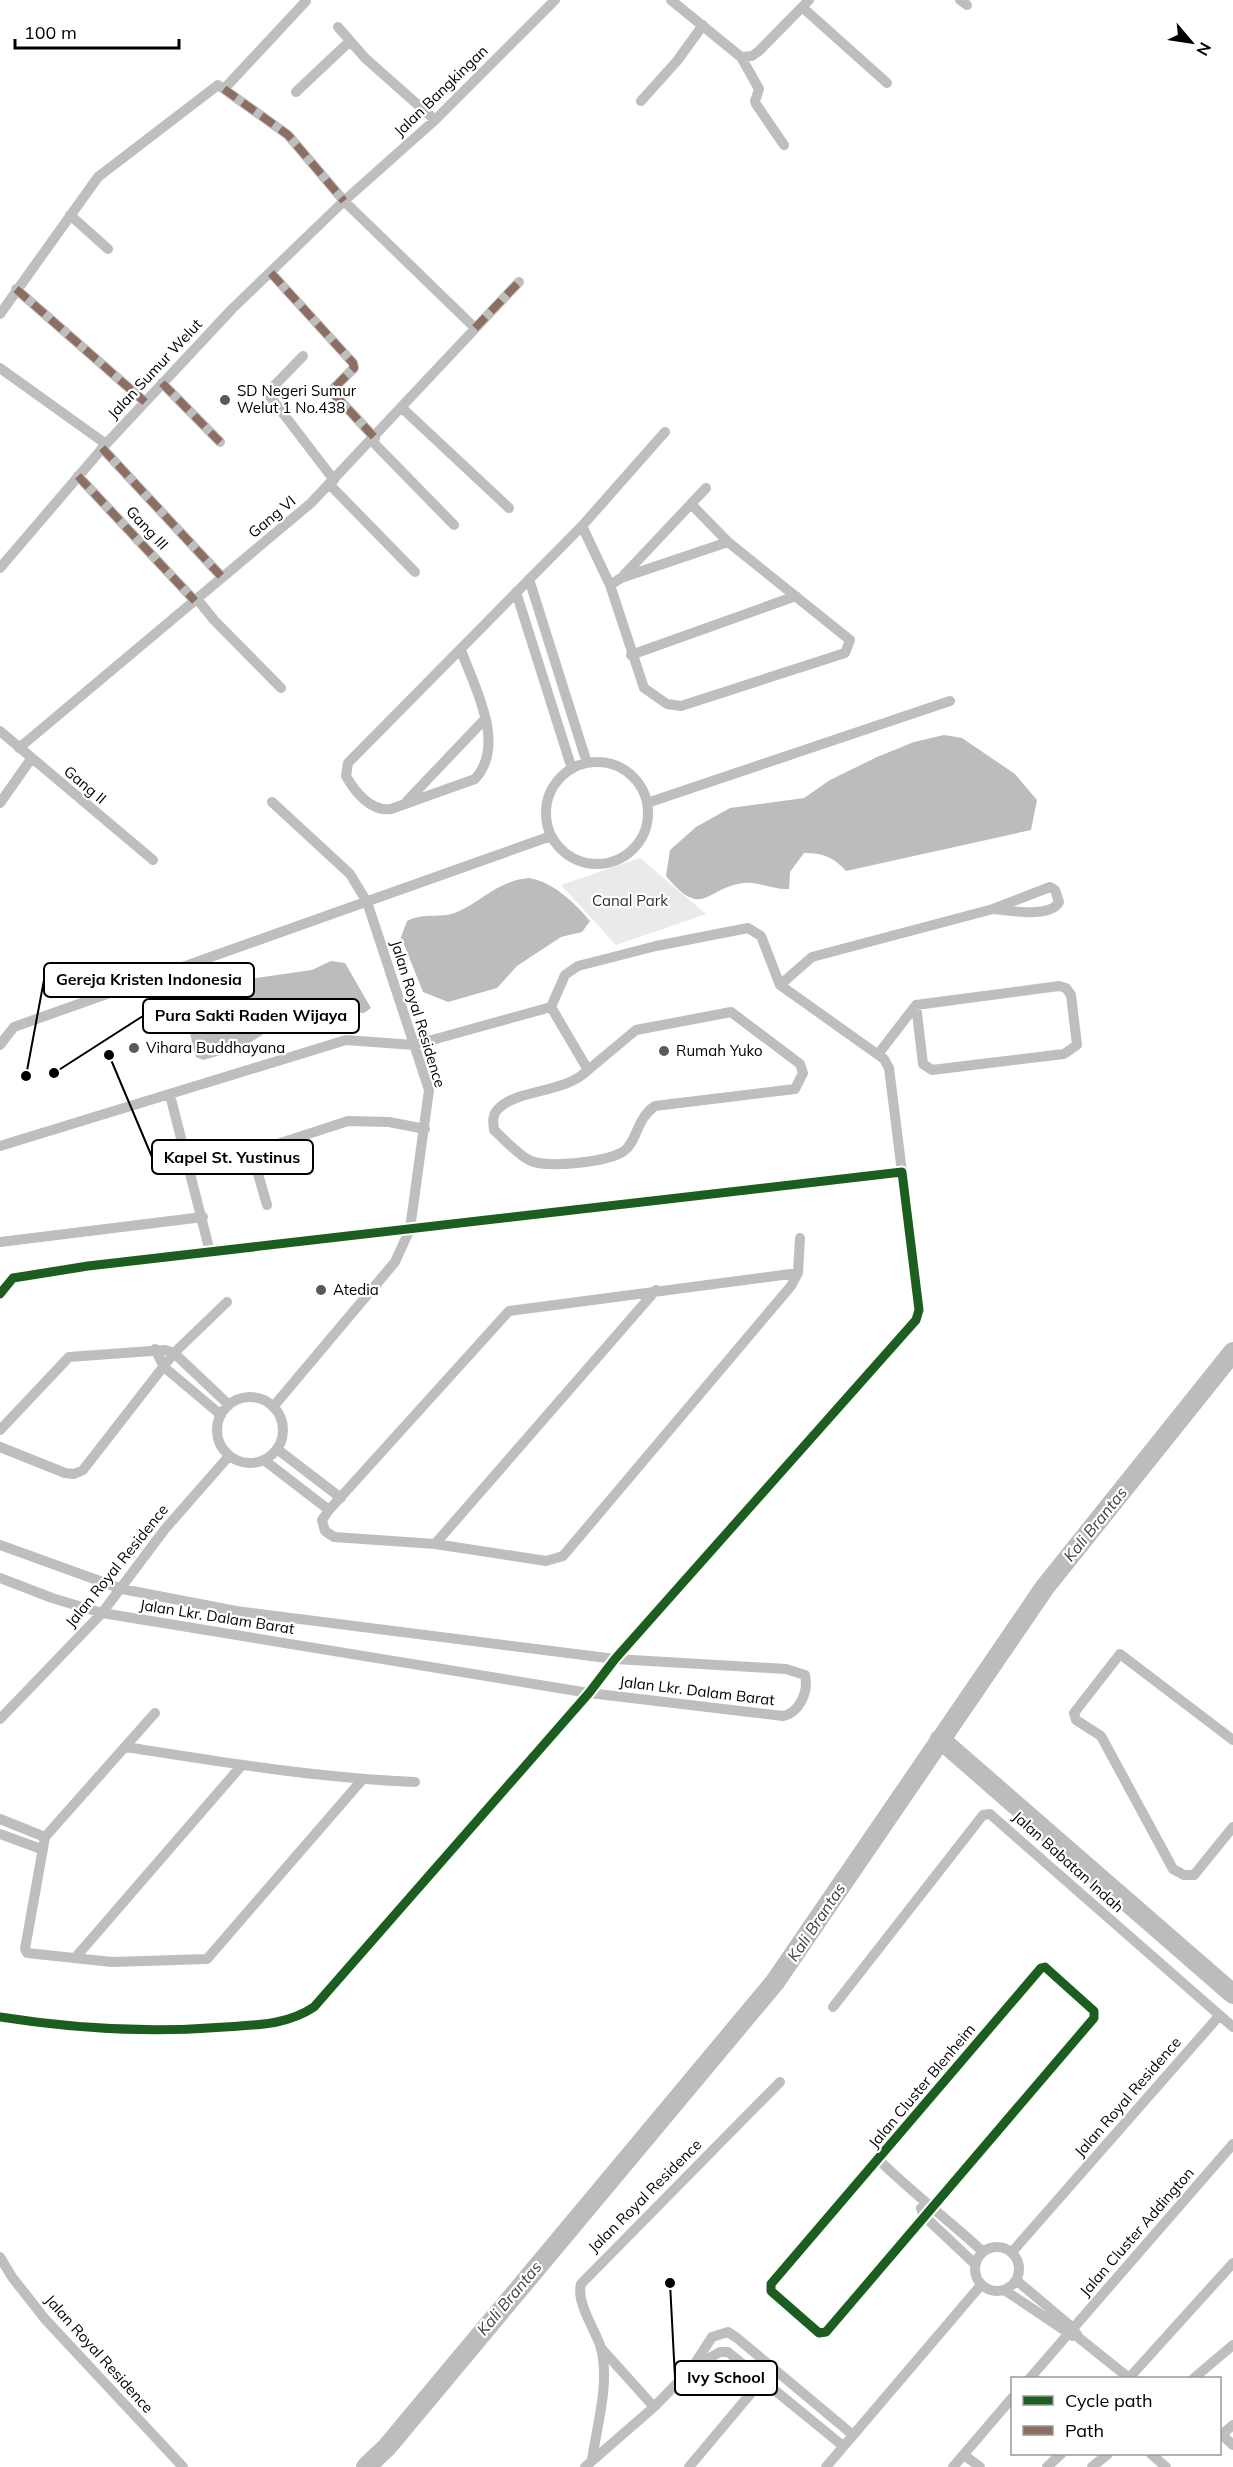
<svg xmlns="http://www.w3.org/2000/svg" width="1233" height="2467" viewBox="0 0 1233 2467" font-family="Mulish,sans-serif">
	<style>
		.green { fill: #eaeaea }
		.water { fill: #bcbcbc }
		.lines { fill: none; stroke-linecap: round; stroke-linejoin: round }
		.river { stroke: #bcbcbc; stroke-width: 20 }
		.minor { stroke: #bebebe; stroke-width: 10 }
		.quiet { stroke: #8d6e63; stroke-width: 8; stroke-dasharray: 15 8; stroke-linecap: butt }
		.cycleway-casing { stroke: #fff; stroke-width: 13 }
		.cycleway { stroke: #1b5e20; stroke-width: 9 }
		.poi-dot { fill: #595959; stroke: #fff; stroke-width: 2 }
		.labels { text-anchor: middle; stroke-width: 4.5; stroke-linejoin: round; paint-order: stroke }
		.street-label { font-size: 15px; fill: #000; stroke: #fff }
		.poi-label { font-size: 15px; fill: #000; stroke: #fff; text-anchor: start }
		.park-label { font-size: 15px; fill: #303030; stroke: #fff }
		.water-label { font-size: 16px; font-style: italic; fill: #414141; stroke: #fff }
		.leader { fill: none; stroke: #000; stroke-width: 2 }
		.callout-dot { fill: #000; stroke: #fff; stroke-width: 2 }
		.callout { fill: #fff; stroke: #000; stroke-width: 2 }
		.callout-label { font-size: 16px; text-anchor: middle; font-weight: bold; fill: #000 }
	</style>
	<rect width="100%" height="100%" fill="#fff"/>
	<path class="green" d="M640,858L706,914L616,945L561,885Z"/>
	<path class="water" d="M944,735L962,738L1015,774L1037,800L1031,830L846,871C834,857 822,853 804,853L790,872L789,889C772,890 759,881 743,883C704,889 703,920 666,876L670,850L696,827L730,808L804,798L830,780L877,757L914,742Z
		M529,878C553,882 574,902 590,921L582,932L561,937L517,966L497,988L448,1002L423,992L401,937L407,921C424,912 442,919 457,912C484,900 497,881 529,878Z
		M331,961L345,963L371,1008L364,1013L310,1008L294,1014L239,1050L203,1060L196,1057L187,1022L192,995L206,985L312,970Z"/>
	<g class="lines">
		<path class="river" d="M940,1739L1233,1994
			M366,2467L387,2447L775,1982L1045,1587L1233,1352"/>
		<path class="minor" d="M671,0L741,57L752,56L759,51L809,0
			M960,0L967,5
			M802,7L887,83
			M338,27L365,58L435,120
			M741,57L759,89L755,101L756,104L784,145
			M224,89L306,1
			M296,92L349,42
			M641,101L677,61L703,25
			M70,215L108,249
			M271,273L353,363L354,368L331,391L375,438
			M16,289L145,402
			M0,314L98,177L218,85L288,135L344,201L475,328
			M303,356L271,389L269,395L334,480
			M0,368L106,444
			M162,383L220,442
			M402,408L509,508
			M372,441L454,525
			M102,448L221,576
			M78,476L195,601
			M330,485L415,572
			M582,526L610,585L644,688L667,704L681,706L845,653L850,640L728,542L691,504
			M0,568L106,444L232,309L344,201L435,120L555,0
			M624,575L706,488
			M529,579L587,763
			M610,585L621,578L728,542
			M516,592L572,769
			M197,599L214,620L281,688
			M461,650C474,687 507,744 475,779L391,809C371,812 355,792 346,776L348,763L582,526L665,432
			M631,655L796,596
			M0,731L153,860
			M19,748L311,503L519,282
			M546 813a51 51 0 1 1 102 0a51 51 0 1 1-102 0Z
			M407,801L485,719
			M272,802L350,874L367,902L429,1090L410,1229L395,1262L273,1407
			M0,803L31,759
			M647,803L950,701
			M780,985L812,957L993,909L1050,887L1055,890L1059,902C1049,919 1010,910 993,909
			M0,1045L14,1027L551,836
			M879,1053L916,1005L1059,986L1066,988L1071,995L1077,1045L1064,1054L932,1070L923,1064L916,1005
			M588,1070L636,1030L731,1012L800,1064L803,1073L795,1089L655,1106C636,1119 637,1142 624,1151C609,1162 546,1169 529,1160C517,1154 505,1140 494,1130C493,1122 492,1115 498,1109C519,1088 564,1094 588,1070L551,1007L565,975L578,966L656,946L748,928L761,936L780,985L884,1059L889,1068L902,1172
			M170,1095L210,1252
			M0,1146L346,1040L414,1045L551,1007
			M267,1205L254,1160L259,1150L348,1121L389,1122L425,1129
			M0,1242L203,1217
			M798,1273L509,1311L329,1510L322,1520L325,1531L334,1537L435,1544L546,1561L563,1556L791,1286L798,1273L800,1238
			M0,1294L13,1278L88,1266L902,1172L919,1310L916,1320L615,1659L589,1693L314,2007C287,2025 257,2025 225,2027C149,2033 75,2029 0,2017
			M155,1349L164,1367L221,1415
			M217 1430a33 33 0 1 1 66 0a33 33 0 1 1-66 0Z
			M0,1430L69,1357L165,1350L174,1353L229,1405
			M0,1447L65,1473L74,1474L83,1470L174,1353L227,1302
			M277,1449L341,1498
			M264,1460L329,1510
			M435,1544L656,1290
			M0,1545L122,1589L236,1611L615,1659L786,1669L805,1675C809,1692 799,1713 783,1716L589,1693L102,1613L52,1598L0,1578
			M155,1713L45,1837L25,1949L27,1953L112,1962L207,1959L362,1780
			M0,1719L102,1613L165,1529L229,1456
			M1233,1740L1120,1654L1074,1713L1076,1720L1101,1736L1173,1869L1184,1875H1194L1233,1827
			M126,1747C222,1762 317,1778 415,1782
			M0,1819L45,1837
			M0,1834L41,1849
			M75,1958L242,1765
			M1045,1967L1094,2011V2018L826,2332L819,2333L771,2291V2284L1041,1968Z
			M833,2007L983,1815L990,1814L1233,2027
			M879,2160C912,2193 948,2219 982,2251
			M921,2208L923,2215L975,2264
			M975 2269a22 22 0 1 1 44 0a22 22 0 1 1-44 0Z
			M1012,2252L1219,2016
			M0,2257L12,2277L45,2319L183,2467
			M1016,2280L1073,2328L1079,2338L1129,2378
			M1006,2291L1073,2336
			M601,2348L654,2407
			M1030,2378L1233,2144
			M1129,2378L1233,2263
			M1194,2378L1233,2345
			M1220,2433L1233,2445
			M1221,2435L1233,2425
			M843,2446L728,2352H720L692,2368L712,2337L728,2332L737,2338L853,2435
			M1151,2454L1166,2467
			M964,2455L980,2467
			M592,2460C597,2424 611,2380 600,2345C594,2328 576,2302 581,2284L780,2082
			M585,2467L654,2407L692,2368
			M689,2467L762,2380
			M826,2467L981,2285
			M953,2467L1012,2398
			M1047,2467L1061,2454
			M1092,2467L1108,2454"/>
		<path class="quiet" d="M224,89L288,135L344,201
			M271,273L353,363L354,368L331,391L375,438
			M16,289L145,402
			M475,328L519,282
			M162,383L220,442
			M102,448L221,576
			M78,476L195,601"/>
		<defs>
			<path id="cycleway" d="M0,1294L13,1278L88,1266L902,1172L919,1310L916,1320L615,1659L589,1693L314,2007C287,2025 257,2025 225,2027C149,2033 75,2029 0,2017
				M1045,1967L1094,2011V2018L826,2332L819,2333L771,2291V2284L1041,1968Z"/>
		</defs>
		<use href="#cycleway" class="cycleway-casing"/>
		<use href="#cycleway" class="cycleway"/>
	</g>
	<g class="poi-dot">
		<circle cx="225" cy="400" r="6"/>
		<circle cx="134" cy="1048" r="6"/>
		<circle cx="664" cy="1051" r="6"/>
		<circle cx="321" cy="1290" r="6"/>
	</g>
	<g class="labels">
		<g class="street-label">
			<text transform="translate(441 91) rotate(-44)" y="5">Jalan Bangkingan</text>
			<text transform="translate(155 369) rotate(-47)" y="5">Jalan Sumur Welut</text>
			<text transform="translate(272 517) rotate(-40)" y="5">Gang VI</text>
			<text transform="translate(147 528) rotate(47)" y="5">Gang III</text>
			<text transform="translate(85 785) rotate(40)" y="5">Gang II</text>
			<text transform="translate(418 1014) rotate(73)" y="5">Jalan Royal Residence</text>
			<text transform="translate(117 1566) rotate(-51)" y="5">Jalan Royal Residence</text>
			<text transform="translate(217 1617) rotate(9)" y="5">Jalan Lkr. Dalam Barat</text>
			<text transform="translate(697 1691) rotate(7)" y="5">Jalan Lkr. Dalam Barat</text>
			<text transform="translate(1068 1862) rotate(42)" y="5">Jalan Babatan Indah</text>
			<text transform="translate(922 2086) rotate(-50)" y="5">Jalan Cluster Blenheim</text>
			<text transform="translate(1128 2097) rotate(-49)" y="5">Jalan Royal Residence</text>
			<text transform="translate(645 2196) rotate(-45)" y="5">Jalan Royal Residence</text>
			<text transform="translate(1137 2232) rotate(-49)" y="5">Jalan Cluster Addington</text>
			<text transform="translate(99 2354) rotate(48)" y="5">Jalan Royal Residence</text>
		</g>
		<g class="poi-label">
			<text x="237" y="396">SD Negeri Sumur<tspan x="237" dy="17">Welut 1 No.438</tspan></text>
			<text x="146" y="1053">Vihara Buddhayana</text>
			<text x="676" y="1056">Rumah Yuko</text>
			<text x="333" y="1295">Atedia</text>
		</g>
		<g class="park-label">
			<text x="630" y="906">Canal Park</text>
		</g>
		<g class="water-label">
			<text transform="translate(1095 1524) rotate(-51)" y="6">Kali Brantas</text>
			<text transform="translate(816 1922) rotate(-56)" y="6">Kali Brantas</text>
			<text transform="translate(509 2298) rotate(-50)" y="6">Kali Brantas</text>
		</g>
	</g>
	<path class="leader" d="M26 1076L44 980M54 1073L143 1016M109 1055L152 1157M670 2283L675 2378"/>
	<g class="callout-dot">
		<circle cx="26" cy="1076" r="6"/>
		<circle cx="54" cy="1073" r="6"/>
		<circle cx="109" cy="1055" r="6"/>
		<circle cx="670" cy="2283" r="6"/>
	</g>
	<g class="callout">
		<rect x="44" y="963" width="210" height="34" rx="6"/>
		<rect x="143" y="999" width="216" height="34" rx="6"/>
		<rect x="152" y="1140" width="161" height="34" rx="6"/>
		<rect x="675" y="2361" width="102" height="34" rx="6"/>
	</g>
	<g class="callout-label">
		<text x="149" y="985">Gereja Kristen Indonesia</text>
		<text x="251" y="1021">Pura Sakti Raden Wijaya</text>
		<text x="232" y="1163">Kapel St. Yustinus</text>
		<text x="726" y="2383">Ivy School</text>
	</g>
	<rect x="1011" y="2377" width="210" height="78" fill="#ffffff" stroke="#999999" stroke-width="1.5"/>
	<rect x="1023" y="2396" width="30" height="9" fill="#1b5e20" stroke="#999999" stroke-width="1.5"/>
	<text x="1065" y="2407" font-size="18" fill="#000000">Cycle path</text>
	<rect x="1023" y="2426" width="30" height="9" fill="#8d6e63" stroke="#999999" stroke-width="1.5"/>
	<text x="1065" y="2437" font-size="18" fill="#000000">Path</text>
	<g transform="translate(1191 42) rotate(119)" stroke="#ffffff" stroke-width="4.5" paint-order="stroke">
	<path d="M0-4.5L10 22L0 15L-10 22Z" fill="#000000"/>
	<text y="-9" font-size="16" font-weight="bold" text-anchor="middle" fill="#000000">N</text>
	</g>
	<path d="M15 39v9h164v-9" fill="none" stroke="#000000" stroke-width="3"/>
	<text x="24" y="39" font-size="18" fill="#000000" stroke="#ffffff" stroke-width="4.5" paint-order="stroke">100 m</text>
</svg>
